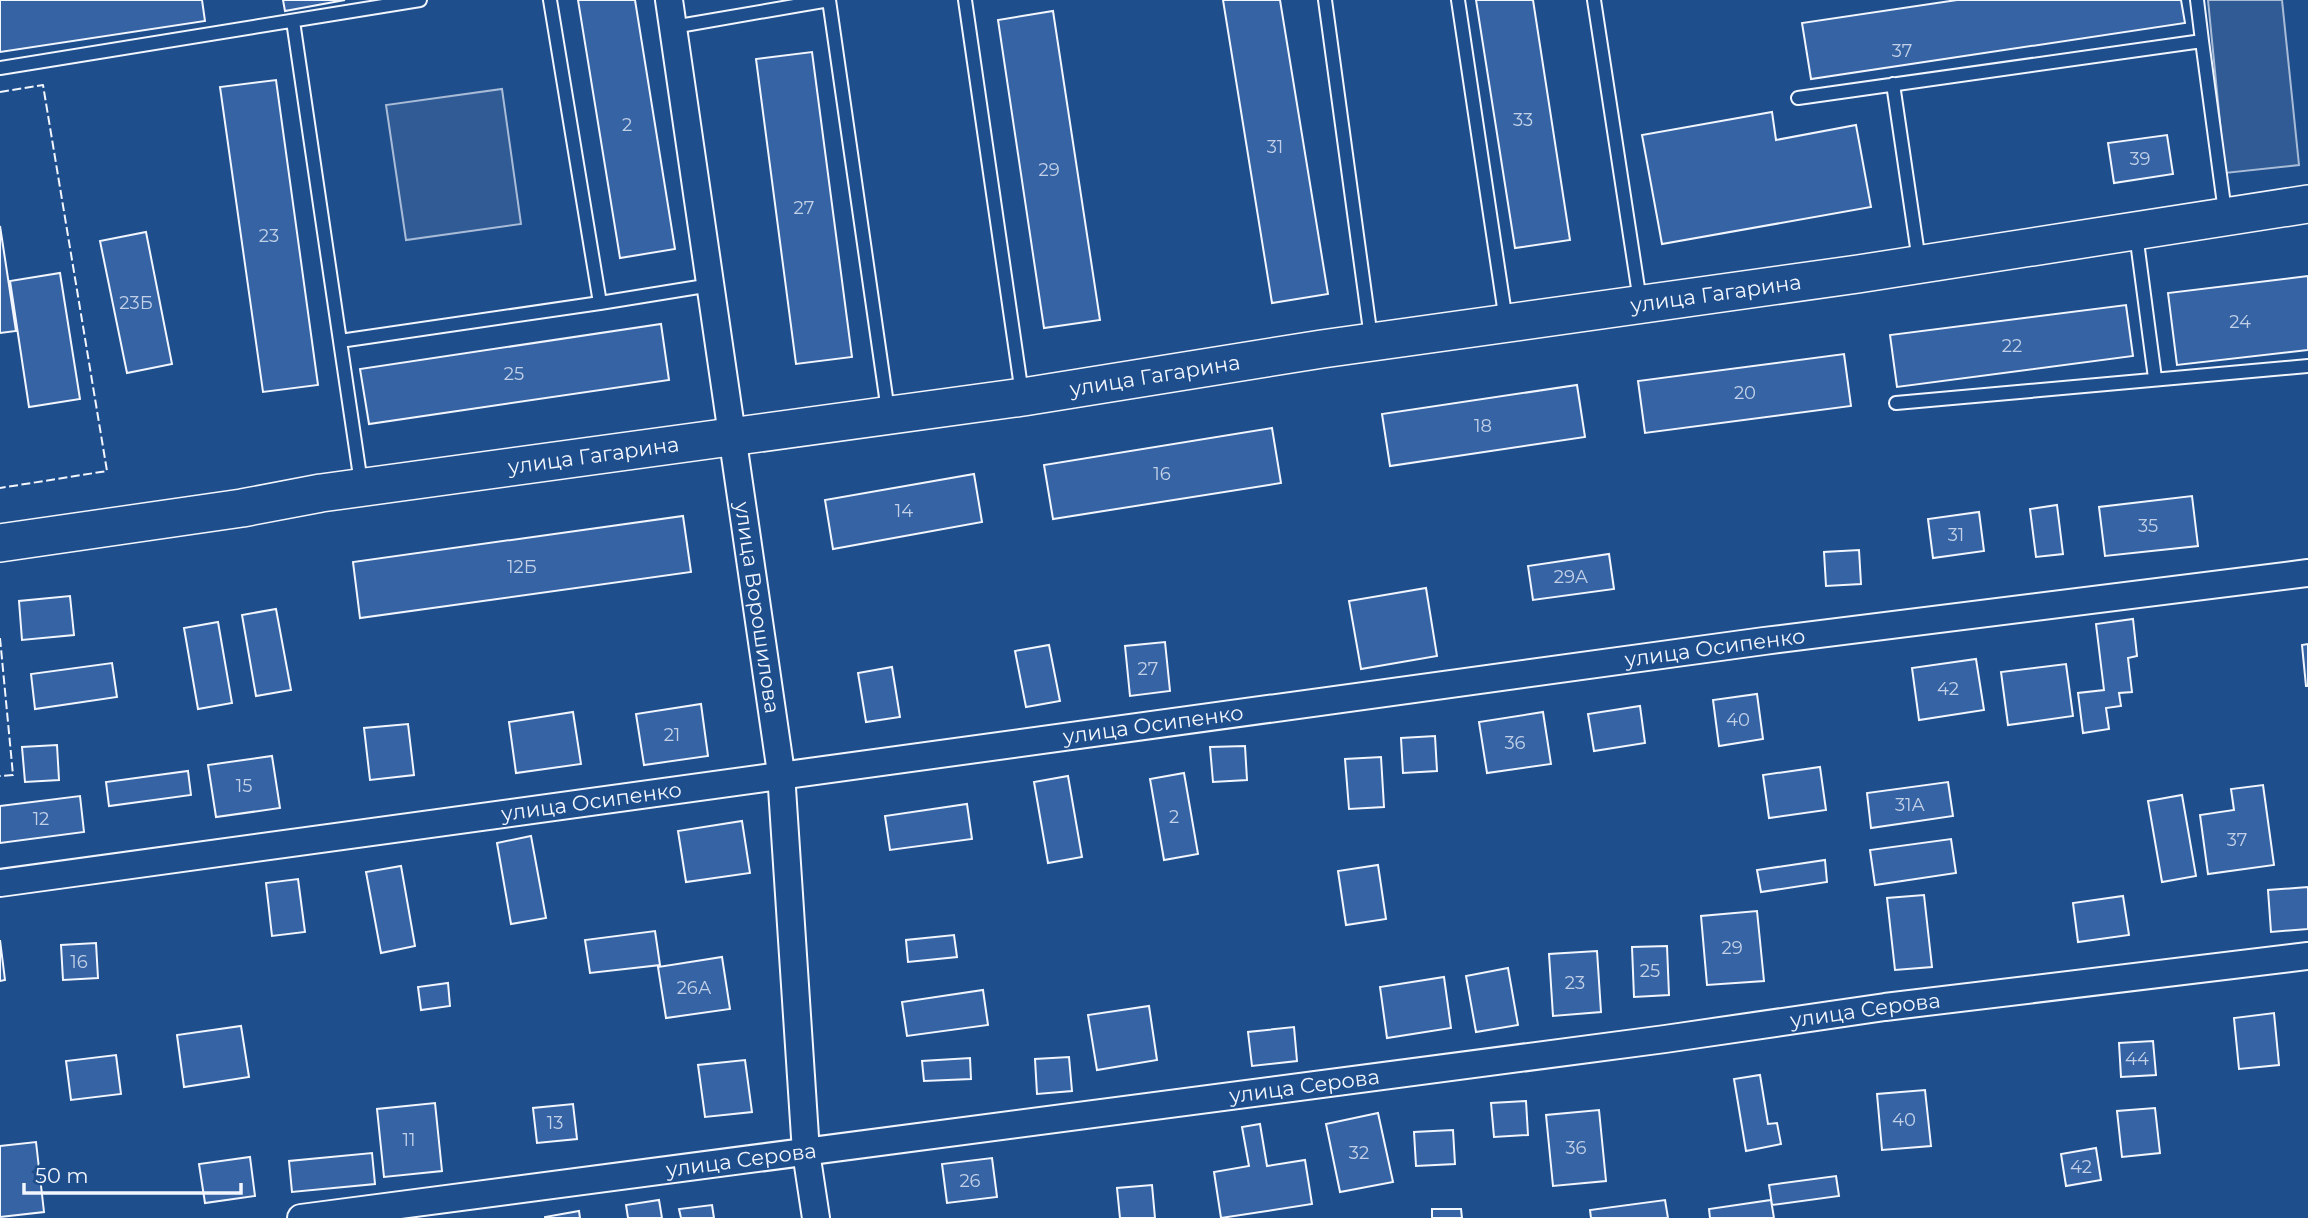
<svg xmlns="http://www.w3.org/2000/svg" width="2308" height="1218" viewBox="0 0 2308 1218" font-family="Montserrat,sans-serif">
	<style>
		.built { fill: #305b95; stroke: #a8bbd7; stroke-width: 2 }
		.building { fill: #3563a3; stroke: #f2f6ff; stroke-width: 2 }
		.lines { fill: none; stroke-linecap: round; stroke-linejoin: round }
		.lane-casing { stroke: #f2f6ff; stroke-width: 16 }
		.street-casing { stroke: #f2f6ff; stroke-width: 30 }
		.secondary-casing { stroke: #f2f6ff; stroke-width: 40 }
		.lane { stroke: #1f4e8c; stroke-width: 12 }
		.street { stroke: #1f4e8c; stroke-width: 26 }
		.secondary { stroke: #1f4e8c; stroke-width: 37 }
		.fence { stroke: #f2f6ff; stroke-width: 2; stroke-dasharray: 9 3.5; stroke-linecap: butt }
		.labels { text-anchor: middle; stroke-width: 5; stroke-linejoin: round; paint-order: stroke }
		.number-label { font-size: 18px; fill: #c3d1e8 }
		.street-label { font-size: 21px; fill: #f2f6ff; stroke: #1f4e8c }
	</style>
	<rect width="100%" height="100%" fill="#1f4e8c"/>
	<path class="built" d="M2208,0H2282L2299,165L2225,173Z
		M502,89L521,224L406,240L386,105Z"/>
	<path class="building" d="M0,0H202L205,21L0,52Z
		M283,0H345L285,11Z
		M578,0H635L675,249L620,258Z
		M1223,0H1280L1328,294L1272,303Z
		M1476,0H1533L1570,240L1515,248Z
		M1957,0H2181L2185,23L1811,79L1802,23Z
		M1053,11L1100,320L1044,328L998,20Z
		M812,52L852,357L796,364L756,59Z
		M276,80L318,385L263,392L220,87Z
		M1772,112L1776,140L1856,125L1871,207L1662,244L1642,135Z
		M2167,135L2173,174L2114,183L2108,143Z
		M0,226L16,331L0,333Z
		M146,232L172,364L127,373L100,241Z
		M60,273L80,399L29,407L10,281Z
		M2308,276V350L2177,365L2168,293Z
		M2126,305L2133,356L1897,387L1890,335Z
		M661,324L669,380L369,424L360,369Z
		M1844,354L1851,406L1645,433L1638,381Z
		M1577,385L1585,437L1390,466L1382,414Z
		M1272,428L1281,483L1053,519L1044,465Z
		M974,474L982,522L833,549L825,500Z
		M2192,496L2198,546L2105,556L2099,507Z
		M2057,505L2063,554L2036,557L2030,509Z
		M1979,512L1984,551L1933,558L1928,519Z
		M683,516L691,572L360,618L353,562Z
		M1859,550L1861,584L1826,586L1824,552Z
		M1609,554L1614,589L1533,600L1528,566Z
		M1426,588L1437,656L1361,669L1349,601Z
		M70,596L74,635L22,640L19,601Z
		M276,609L291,690L256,696L242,615Z
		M2133,619L2137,656L2128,658L2132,692L2119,693L2121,706L2106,708L2109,729L2083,733L2078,693L2104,690L2096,624Z
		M218,622L232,703L198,709L184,628Z
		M1165,642L1170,691L1130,696L1125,646Z
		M2308,644V686H2306L2302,645Z
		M1049,645L1060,701L1026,707L1015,651Z
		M1976,659L1984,710L1919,720L1912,668Z
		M112,663L117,697L35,709L31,674Z
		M2066,664L2073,716L2008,725L2001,672Z
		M892,667L900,717L866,722L858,673Z
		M1757,694L1763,739L1719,746L1713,700Z
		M701,704L708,756L644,765L636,714Z
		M1640,706L1645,743L1594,751L1588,714Z
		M573,712L581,764L516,773L509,722Z
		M1543,712L1551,764L1487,773L1479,722Z
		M408,724L414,775L370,780L364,728Z
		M1435,736L1437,771L1403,773L1401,738Z
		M57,745L59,780L25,782L22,747Z
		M1245,746L1247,780L1213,782L1210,747Z
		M272,756L280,808L216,817L208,765Z
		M1381,757L1384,807L1349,809L1345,759Z
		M1820,767L1826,810L1769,818L1763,775Z
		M188,771L191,795L109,806L106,782Z
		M1184,773L1198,854L1164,860L1150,779Z
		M1068,776L1082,857L1048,863L1034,782Z
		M1948,782L1953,816L1871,828L1867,793Z
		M2263,785L2274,865L2208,874L2200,815L2234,810L2231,789Z
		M2182,795L2196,876L2162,882L2148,801Z
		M80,796L84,832L0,843V806Z
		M967,804L972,839L890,850L885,816Z
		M742,821L750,873L686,882L678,831Z
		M531,836L546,918L511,924L497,843Z
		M1951,839L1956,873L1875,885L1870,850Z
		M1825,860L1827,882L1761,892L1757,870Z
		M1378,865L1386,919L1346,925L1338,871Z
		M401,866L415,946L381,953L366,872Z
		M298,879L305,932L272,936L266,883Z
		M2308,887V929L2271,932L2268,890Z
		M1924,895L1932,967L1895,970L1887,898Z
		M2123,896L2129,935L2078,942L2073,903Z
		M1757,911L1764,981L1707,985L1701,916Z
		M655,931L660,965L590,973L585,940Z
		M954,935L957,957L908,962L906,940Z
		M0,940L5,980L0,981Z
		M96,943L98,978L63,980L61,945Z
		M1667,946L1669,995L1634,997L1632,947Z
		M1597,951L1601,1012L1553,1016L1549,954Z
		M722,957L730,1009L666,1018L658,967Z
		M1508,968L1518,1025L1476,1032L1466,976Z
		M1444,977L1451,1028L1387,1038L1380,987Z
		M448,983L450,1006L421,1010L418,987Z
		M983,990L988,1025L907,1036L902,1002Z
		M1149,1006L1157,1060L1097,1070L1088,1015Z
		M2274,1013L2279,1065L2239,1069L2234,1018Z
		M241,1026L249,1077L184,1087L177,1035Z
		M1294,1027L1297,1061L1252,1066L1248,1032Z
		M2153,1041L2156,1075L2121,1077L2119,1043Z
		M116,1055L121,1094L71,1100L66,1061Z
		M1069,1057L1072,1091L1037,1094L1035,1059Z
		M970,1058L971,1079L924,1081L922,1061Z
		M745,1060L752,1112L705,1117L698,1065Z
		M1760,1075L1768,1124L1777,1123L1781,1144L1746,1151L1734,1079Z
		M1925,1090L1931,1146L1882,1150L1877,1094Z
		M1526,1101L1528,1135L1494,1137L1491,1103Z
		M435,1103L442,1171L384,1177L377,1109Z
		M573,1104L577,1139L537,1143L533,1108Z
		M2155,1108L2160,1153L2122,1157L2117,1111Z
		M1599,1110L1606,1181L1553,1186L1546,1115Z
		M1378,1113L1393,1182L1340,1192L1326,1124Z
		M1260,1124L1267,1166L1305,1160L1312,1204L1221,1218L1214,1172L1249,1166L1242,1127Z
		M1453,1130L1455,1164L1416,1166L1414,1132Z
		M36,1142L44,1212L0,1217V1146Z
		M2096,1148L2101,1180L2066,1186L2061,1154Z
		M372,1153L375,1184L292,1192L289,1161Z
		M250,1157L255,1196L205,1203L199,1164Z
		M992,1158L997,1197L947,1203L942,1164Z
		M1836,1176L1839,1196L1772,1205L1769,1185Z
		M1152,1185L1155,1218H1120L1117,1188Z
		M659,1200L662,1218H628L626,1205Z
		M1665,1200L1668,1218H1591L1590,1210Z
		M1771,1200L1774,1218H1710L1709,1209Z
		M712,1205L714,1218H681L679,1209Z
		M1432,1209H1461L1462,1218H1432Z
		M579,1211L580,1218H545V1217Z"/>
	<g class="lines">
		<defs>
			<path id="lane" d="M550,0L600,303L711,285
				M829,0L888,411
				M965,0L1022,394
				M1325,0L1371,338
				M1458,0L1506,321
				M1594,0L1640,301
				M2197,0L2202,41
				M293,21L340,341
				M673,27L829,0
				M0,68L420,0
				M1893,84L1919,261
				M1798,98L2202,41L2225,212
				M2136,234L2155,378
				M1896,403L2308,366
				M361,483L340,341L600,303"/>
			<g id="street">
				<path id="s1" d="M669,0L781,773L806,1152L816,1218"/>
				<path id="s2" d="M0,883L1764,641L2308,573"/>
				<path id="s3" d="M301,1218L1665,1039L1885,1007L2308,956"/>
			</g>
			<g id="secondary">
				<path id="s4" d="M0,543L242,508L321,493L1023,397L1322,349L1858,274L2308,204"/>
			</g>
		</defs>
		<use href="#lane" class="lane-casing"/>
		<use href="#street" class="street-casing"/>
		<use href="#secondary" class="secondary-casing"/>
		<use href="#lane" class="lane"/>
		<use href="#street" class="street"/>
		<use href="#secondary" class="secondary"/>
		<path class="fence" d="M0,92L43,85L107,471L0,488
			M0,638L13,775L0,776"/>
	</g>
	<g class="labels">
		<g class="number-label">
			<text x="1902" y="57">37</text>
			<text x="1523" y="126">33</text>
			<text x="627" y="131">2</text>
			<text x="1275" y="153">31</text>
			<text x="2140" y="165">39</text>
			<text x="1049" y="176">29</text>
			<text x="804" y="214">27</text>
			<text x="269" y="242">23</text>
			<text x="136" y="309">23Б</text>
			<text x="2240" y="328">24</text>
			<text x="2012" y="352">22</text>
			<text x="514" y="380">25</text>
			<text x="1745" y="399">20</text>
			<text x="1483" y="432">18</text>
			<text x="1162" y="480">16</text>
			<text x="904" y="517">14</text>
			<text x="2148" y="532">35</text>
			<text x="1956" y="541">31</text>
			<text x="522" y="573">12Б</text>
			<text x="1571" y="583">29А</text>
			<text x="1148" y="675">27</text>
			<text x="1948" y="695">42</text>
			<text x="1738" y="726">40</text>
			<text x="672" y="741">21</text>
			<text x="1515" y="749">36</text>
			<text x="244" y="792">15</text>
			<text x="1910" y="811">31А</text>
			<text x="1174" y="823">2</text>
			<text x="41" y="825">12</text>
			<text x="2237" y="846">37</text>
			<text x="1732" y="954">29</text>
			<text x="79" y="968">16</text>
			<text x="1650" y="977">25</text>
			<text x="1575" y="989">23</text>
			<text x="694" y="994">26А</text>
			<text x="2137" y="1065">44</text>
			<text x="1904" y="1126">40</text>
			<text x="555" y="1129">13</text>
			<text x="409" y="1146">11</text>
			<text x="1576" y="1154">36</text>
			<text x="1359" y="1159">32</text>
			<text x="2081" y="1173">42</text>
			<text x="970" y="1187">26</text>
		</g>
		<g class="street-label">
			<text dy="7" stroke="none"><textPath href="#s4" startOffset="1734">улица Гагарина</textPath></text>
			<text dy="7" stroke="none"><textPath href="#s4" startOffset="1167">улица Гагарина</textPath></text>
			<text dy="7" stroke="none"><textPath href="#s4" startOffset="600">улица Гагарина</textPath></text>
			<text dy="7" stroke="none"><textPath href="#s1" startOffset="614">улица Ворошилова</textPath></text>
			<text dy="7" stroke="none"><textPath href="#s2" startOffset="1731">улица Осипенко</textPath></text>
			<text dy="7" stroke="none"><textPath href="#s2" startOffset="1164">улица Осипенко</textPath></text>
			<text dy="7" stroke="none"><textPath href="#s2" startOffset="597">улица Осипенко</textPath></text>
			<text dy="7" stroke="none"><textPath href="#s3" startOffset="1578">улица Серова</textPath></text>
			<text dy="7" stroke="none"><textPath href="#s3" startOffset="1012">улица Серова</textPath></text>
			<text dy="7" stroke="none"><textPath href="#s3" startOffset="444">улица Серова</textPath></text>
		</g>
	</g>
	<path d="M24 1183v10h217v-10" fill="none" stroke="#f2f6ff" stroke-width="3.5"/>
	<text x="35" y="1183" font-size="21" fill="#f2f6ff" stroke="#1f4e8c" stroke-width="5" paint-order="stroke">50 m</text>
</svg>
